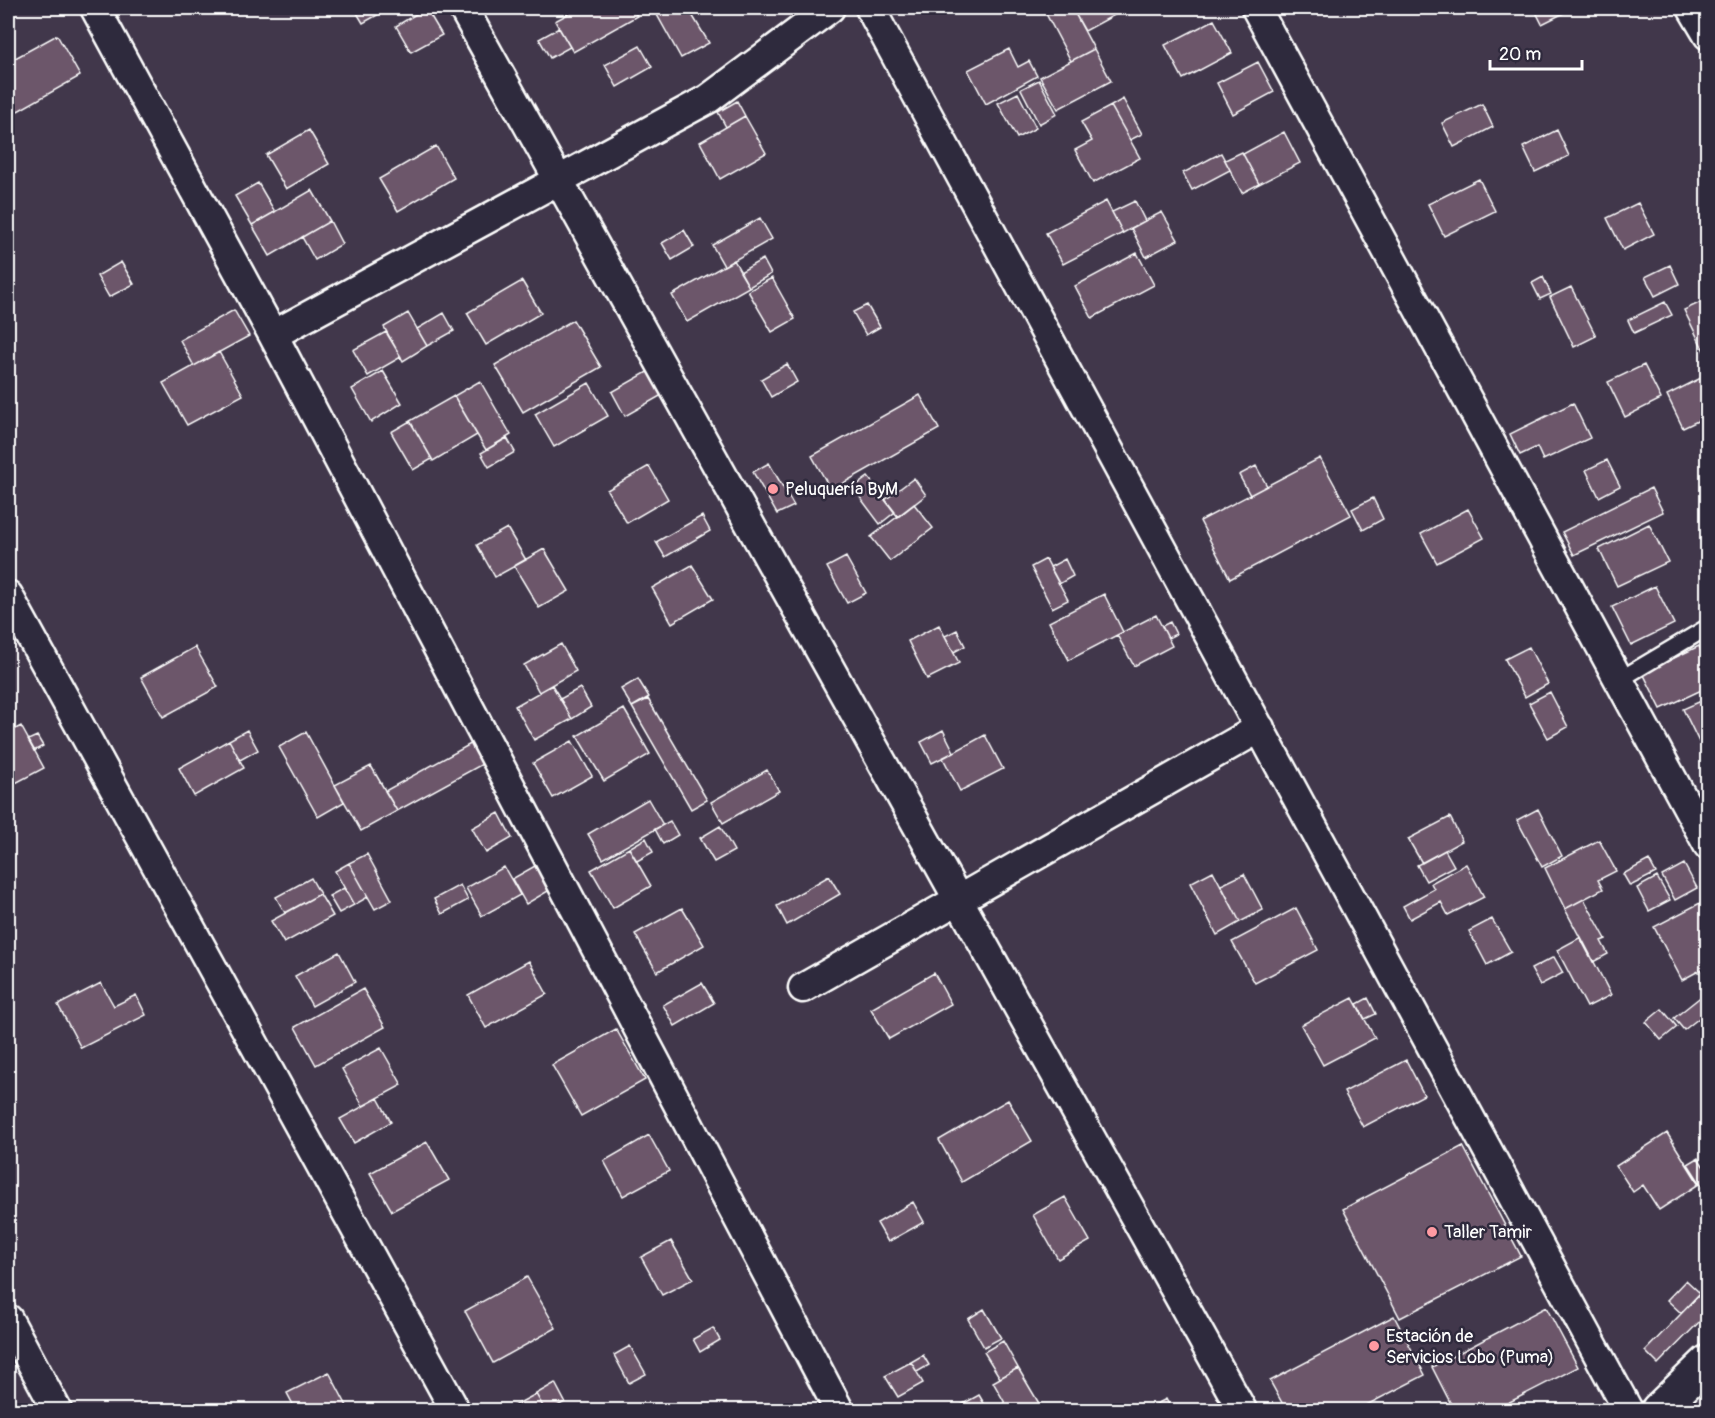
<svg xmlns="http://www.w3.org/2000/svg" width="1715" height="1418" viewBox="0 0 1715 1418" font-family="Pangolin,sans-serif">
	<style>
		.building { fill: #6c566b; stroke: #fff; stroke-width: 1.5 }
		.lines { fill: none; stroke-linecap: round; stroke-linejoin: round }
		.service-casing { stroke: #fff; stroke-width: 20 }
		.minor-casing { stroke: #fff; stroke-width: 33 }
		.secondary-casing { stroke: #fff; stroke-width: 38 }
		.service { stroke: #2f2a3d; stroke-width: 15 }
		.minor { stroke: #2f2a3d; stroke-width: 28 }
		.secondary { stroke: #2f2a3d; stroke-width: 33 }
		.poi-dot { fill: #ff9aa2; stroke: #2f2a3d; stroke-width: 2 }
		.labels { text-anchor: middle; stroke-width: 5; stroke-linejoin: round; paint-order: stroke }
		.poi-label { font-size: 18px; fill: #fff; stroke: #2f2a3d; text-anchor: start }
	</style>
	<rect width="100%" height="100%" fill="#41374b"/>
	<filter id="ink" filterUnits="userSpaceOnUse"><feTurbulence type="fractalNoise" baseFrequency=".0167" numOctaves="2"/><feDisplacementMap in="SourceGraphic" scale="12" xChannelSelector="R" yChannelSelector="G"/><feConvolveMatrix kernelMatrix="1 2 1 2 8 2 1 2 1" color-interpolation-filters="sRGB"/></filter>
	<g filter="url(#ink)">
		<path class="building" d="M354,8H390L363,23Z
			M426,8L442,35L411,52L396,26Z
			M579,8H632L637,16L573,52L555,21Z
			M665,8H688L709,43L681,58L656,13Z
			M1048,8H1072L1094,49L1071,61L1044,10Z
			M1072,8H1118L1120,12L1085,31Z
			M1534,8H1571L1572,9L1542,24Z
			M1214,20L1232,53L1183,79L1165,45Z
			M559,28L570,47L550,58L539,39Z
			M57,35L80,76L9,116L8,62Z
			M640,46L652,67L617,87L605,65Z
			M1009,49L1018,67L1029,61L1037,76L986,104L968,70Z
			M1094,49L1111,81L1058,109L1040,77Z
			M1258,62L1274,92L1233,114L1217,83Z
			M1039,80L1057,114L1039,124L1021,89Z
			M1018,93L1036,128L1017,138L998,103Z
			M1123,99L1142,134L1130,140L1111,106Z
			M737,101L745,116L726,127L718,112Z
			M1482,104L1493,127L1454,147L1442,123Z
			M1111,106L1140,158L1093,183L1075,150L1092,141L1081,122Z
			M745,116L766,153L720,179L700,142Z
			M309,130L329,164L286,189L266,155Z
			M1557,130L1569,156L1535,172L1523,147Z
			M1284,132L1300,163L1259,184L1243,154Z
			M436,146L454,178L398,211L379,179Z
			M1242,152L1259,184L1242,193L1225,160Z
			M1221,153L1230,170L1192,190L1183,173Z
			M1479,179L1495,211L1444,236L1428,204Z
			M258,183L275,212L252,225L235,196Z
			M312,190L330,221L270,256L252,225Z
			M1106,201L1123,233L1063,264L1046,233Z
			M1135,201L1145,221L1123,233L1112,212Z
			M1638,203L1654,234L1623,250L1607,218Z
			M1162,212L1178,240L1146,257L1131,228Z
			M760,218L772,239L724,266L712,245Z
			M330,221L342,244L315,260L302,237Z
			M684,230L694,247L672,260L662,243Z
			M1137,253L1154,285L1092,318L1075,286Z
			M763,259L771,274L749,287L740,272Z
			M734,260L749,287L687,322L672,295Z
			M121,262L134,284L109,297L97,276Z
			M1670,265L1679,284L1655,296L1645,277Z
			M1543,277L1551,294L1540,299L1532,283Z
			M772,278L795,319L772,332L748,291Z
			M522,281L541,313L486,345L467,313Z
			M1571,287L1596,336L1574,347L1550,297Z
			M1665,302L1672,315L1634,333L1628,320Z
			M1701,302L1708,316V359L1684,310Z
			M867,305L880,327L866,335L853,312Z
			M234,310L249,336L194,366L180,340Z
			M408,313L427,346L403,361L384,327Z
			M444,313L454,331L427,346L417,329Z
			M573,320L601,367L523,412L495,365Z
			M386,332L401,357L368,376L353,350Z
			M219,352L243,395L187,425L163,383Z
			M787,364L797,382L771,397L761,379Z
			M1644,365L1661,399L1625,417L1608,382Z
			M383,371L402,403L371,422L352,389Z
			M649,371L662,395L625,416L612,392Z
			M1707,375L1708,416L1683,428L1667,395Z
			M480,381L511,435L486,450L454,396Z
			M589,383L608,416L554,447L535,414Z
			M920,395L939,429L831,490L812,456Z
			M454,396L477,435L433,461L410,421Z
			M1573,403L1590,438L1543,460L1537,447L1520,455L1510,434Z
			M410,421L432,459L413,470L391,432Z
			M507,438L515,452L489,467L481,453Z
			M1320,458L1351,515L1230,579L1200,521Z
			M1607,460L1620,486L1599,497L1586,470Z
			M769,463L794,506L777,514L753,472Z
			M649,466L668,499L627,523L607,490Z
			M1256,466L1267,486L1250,495L1239,475Z
			M868,477L895,512L880,524L853,488Z
			M914,478L926,495L898,517L885,500Z
			M1651,488L1663,512L1574,555L1562,532Z
			M1373,498L1383,519L1363,530L1352,509Z
			M914,504L933,528L890,561L871,537Z
			M1468,509L1484,538L1437,563L1421,534Z
			M702,516L710,531L665,557L656,542Z
			M1649,524L1668,562L1617,586L1599,549Z
			M507,528L526,560L495,577L477,545Z
			M544,549L569,591L539,608L514,566Z
			M846,557L866,593L847,603L827,567Z
			M1046,559L1068,600L1052,608L1031,567Z
			M1065,559L1073,576L1059,584L1050,567Z
			M692,565L713,599L672,623L652,588Z
			M1655,586L1674,624L1631,645L1612,607Z
			M1104,594L1123,632L1069,660L1049,622Z
			M1156,615L1172,646L1134,666L1117,635Z
			M1170,622L1176,634L1168,638L1162,626Z
			M939,625L959,663L927,679L908,641Z
			M957,630L965,646L954,652L945,636Z
			M561,644L576,671L539,692L524,665Z
			M1699,646L1708,664V687L1661,709L1643,673Z
			M195,647L218,687L163,717L141,677Z
			M1529,647L1548,684L1525,697L1505,659Z
			M638,679L649,697L632,707L621,689Z
			M552,685L572,719L534,740L515,706Z
			M580,688L591,707L572,719L560,699Z
			M1550,692L1568,727L1548,738L1529,703Z
			M1708,698V743L1701,746L1683,709Z
			M648,699L707,800L691,809L632,707Z
			M624,709L650,754L604,781L577,736Z
			M21,726L44,768L8,787V733Z
			M247,730L258,750L240,760L229,740Z
			M943,730L954,752L932,763L921,742Z
			M306,732L344,802L318,817L279,747Z
			M985,735L1003,769L960,791L943,758Z
			M37,736L43,746L34,751L28,740Z
			M229,740L244,768L194,796L179,768Z
			M476,741L488,761L397,811L385,791Z
			M572,741L592,776L553,798L533,763Z
			M371,766L397,811L361,831L335,785Z
			M767,770L779,791L723,823L711,802Z
			M648,799L663,825L603,859L588,834Z
			M1538,809L1562,856L1542,867L1517,820Z
			M499,813L512,838L486,853L472,828Z
			M1450,817L1462,841L1422,863L1408,839Z
			M670,821L678,835L663,844L655,829Z
			M720,826L734,851L714,862L700,838Z
			M646,838L653,852L637,861L629,848Z
			M1599,840L1616,871L1598,880L1603,889L1565,909L1545,868Z
			M629,848L651,886L613,908L591,870Z
			M1445,850L1454,866L1426,881L1417,865Z
			M367,854L392,900L375,909L349,863Z
			M1649,860L1656,873L1630,886L1623,874Z
			M542,862L555,887L526,904L512,879Z
			M349,863L368,897L354,905L335,871Z
			M1466,864L1484,897L1448,915L1441,902L1410,919L1403,906L1434,889L1431,883Z
			M1684,864L1697,888L1675,900L1662,876Z
			M504,867L520,895L482,916L466,888Z
			M1213,871L1240,922L1217,935L1190,883Z
			M1244,874L1263,910L1240,922L1221,885Z
			M829,876L840,894L787,925L777,906Z
			M1657,877L1670,900L1649,911L1637,888Z
			M311,878L320,894L285,913L276,897Z
			M460,885L468,900L442,914L434,899Z
			M344,888L354,905L339,913L329,896Z
			M320,894L333,916L284,943L271,921Z
			M1584,899L1606,939L1601,941L1608,954L1593,962L1565,909Z
			M1702,902L1708,913V966L1682,980L1654,927Z
			M682,908L704,945L657,972L635,934Z
			M1296,908L1318,950L1255,983L1232,942Z
			M1492,919L1511,952L1487,965L1469,931Z
			M1581,937L1611,995L1587,1007L1557,950Z
			M339,952L355,982L312,1006L295,976Z
			M1554,957L1563,973L1540,985L1531,969Z
			M529,961L547,994L486,1028L468,995Z
			M934,973L951,1004L889,1039L871,1009Z
			M101,983L114,1006L136,995L146,1015L81,1048L58,1005Z
			M702,983L714,1003L675,1026L663,1005Z
			M363,989L385,1027L316,1065L295,1027Z
			M1708,991V1011L1684,1030L1674,1018Z
			M1353,998L1375,1038L1323,1065L1301,1025Z
			M1368,998L1376,1014L1365,1019L1357,1004Z
			M1662,1009L1677,1027L1661,1040L1646,1022Z
			M616,1029L645,1080L581,1116L552,1065Z
			M381,1048L402,1085L363,1106L342,1069Z
			M1406,1060L1424,1095L1363,1127L1344,1092Z
			M378,1098L391,1122L354,1143L340,1119Z
			M1008,1100L1032,1141L962,1182L939,1140Z
			M1667,1133L1699,1184L1659,1210L1643,1185L1633,1192L1616,1166Z
			M649,1135L669,1171L623,1196L604,1161Z
			M427,1142L449,1180L392,1211L370,1173Z
			M1463,1146L1521,1256L1400,1318L1343,1209Z
			M1698,1158L1708,1173V1182L1702,1186L1688,1164Z
			M1065,1197L1090,1241L1058,1259L1033,1215Z
			M913,1202L924,1222L888,1242L877,1223Z
			M671,1241L693,1279L662,1295L641,1257Z
			M527,1277L556,1328L493,1363L465,1311Z
			M1686,1280L1700,1293L1681,1313L1667,1300Z
			M1708,1286V1313L1658,1364L1645,1351Z
			M1546,1307L1578,1367L1494,1410H1454L1432,1367Z
			M984,1309L1001,1338L984,1347L968,1319Z
			M1394,1316L1425,1375L1357,1410H1286L1270,1381Z
			M713,1328L720,1340L700,1352L693,1339Z
			M1003,1341L1018,1368L1000,1378L984,1352Z
			M630,1346L646,1374L629,1383L614,1355Z
			M923,1355L929,1365L917,1372L911,1362Z
			M911,1362L923,1383L898,1397L885,1376Z
			M1018,1368L1043,1410H1009L993,1382Z
			M329,1372L349,1410H296L287,1393Z
			M555,1383L565,1402L550,1410H545L536,1394Z
			M536,1394L545,1410H506Z
			M979,1395L988,1410H952Z
			M1166,1399L1172,1410H1145Z"/>
		<g class="lines">
			<defs>
				<path id="service" d="M1619,680L1708,627"/>
				<path id="minor" d="M95,8L273,335L839,1410
					M463,8L1242,1410
					M870,8L1628,1410
					M1256,8L1708,845
					M1692,8L1708,35
					M273,335L708,99L830,8
					M8,595L455,1410
					M803,988L1260,728
					M8,1319L57,1410"/>
				<path id="secondary" d="M1658,1410L1708,1362"/>
			</defs>
			<use href="#service" class="service-casing"/>
			<use href="#minor" class="minor-casing"/>
			<use href="#secondary" class="secondary-casing"/>
			<use href="#service" class="service"/>
			<use href="#minor" class="minor"/>
			<use href="#secondary" class="secondary"/>
		</g>
	</g>
	<g class="poi-dot">
		<circle cx="773" cy="489" r="6"/>
		<circle cx="1432" cy="1232" r="6"/>
		<circle cx="1374" cy="1346" r="6"/>
	</g>
	<g class="labels">
		<g class="poi-label">
			<text x="785" y="495">Peluquería ByM</text>
			<text x="1444" y="1238">Taller Tamir</text>
			<text x="1386" y="1342">Estación de<tspan x="1386" dy="21">Servicios Lobo (Puma)</tspan></text>
		</g>
	</g>
	<rect width="1715" height="1418" fill="none" stroke="#2f2a3d" stroke-width="30"/>
	<rect x="15" y="15" width="1685" height="1388" fill="none" stroke="#fff" stroke-width="2" filter="url(#ink)"/>
	<path d="M1490 60v9h92v-9" fill="none" stroke="#ffffff" stroke-width="3"/>
	<text x="1499" y="60" font-size="18" fill="#ffffff" stroke="#2f2a3d" stroke-width="4.5" paint-order="stroke">20 m</text>
</svg>
